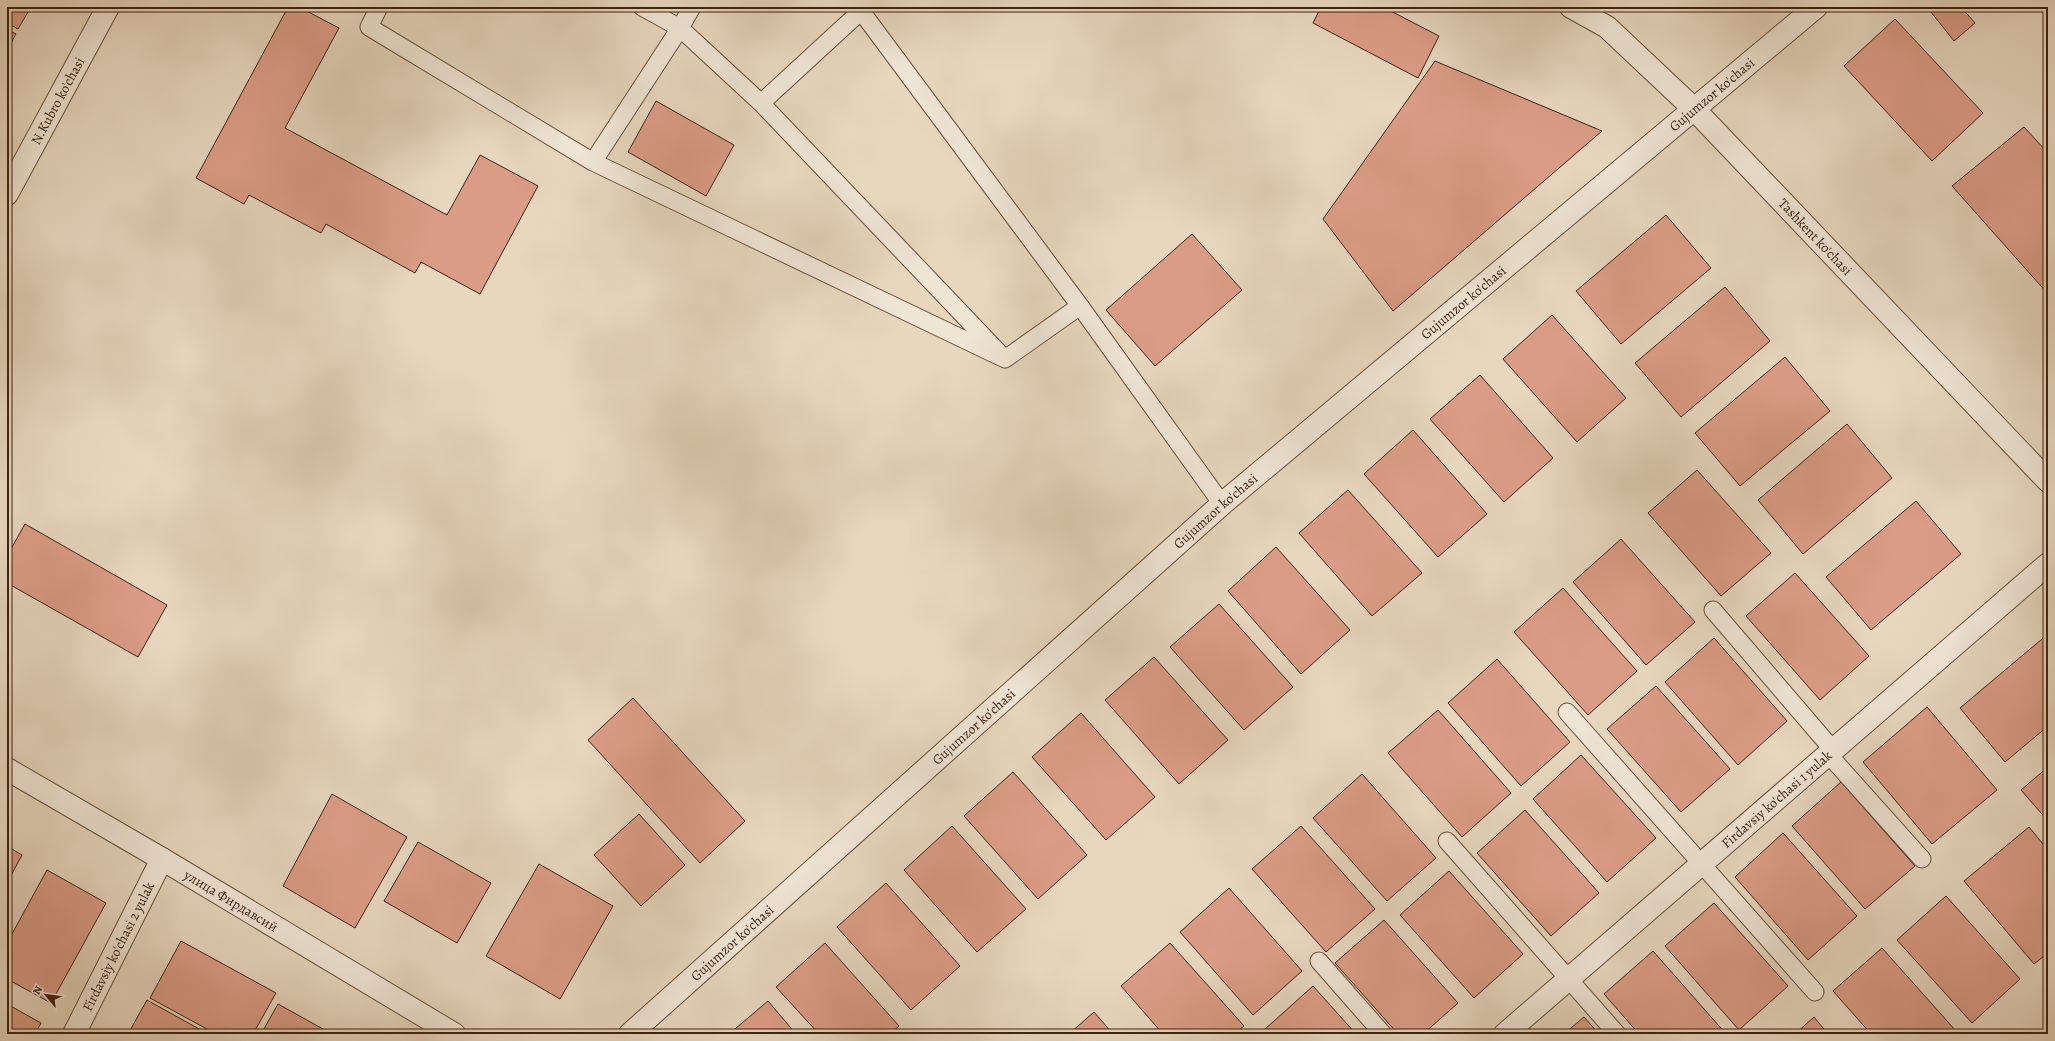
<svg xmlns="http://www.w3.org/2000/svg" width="2055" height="1041" viewBox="0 0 2055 1041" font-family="Alegreya,serif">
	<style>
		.building { fill: #db9c87; stroke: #40220d }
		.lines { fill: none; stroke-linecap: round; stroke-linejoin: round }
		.service-casing { stroke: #6a4f3a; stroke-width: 19 }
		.minor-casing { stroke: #6a4f3a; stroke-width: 24 }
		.tertiary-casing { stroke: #6a4f3a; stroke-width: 24 }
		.service { stroke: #efe5d5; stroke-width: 17 }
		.minor { stroke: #efe5d5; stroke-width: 22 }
		.tertiary { stroke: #efe5d5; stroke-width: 22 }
		.labels { text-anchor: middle; stroke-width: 3.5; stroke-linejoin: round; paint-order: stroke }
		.street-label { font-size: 14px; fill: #40220d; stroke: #efe5d5 }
	</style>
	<rect width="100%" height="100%" fill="#e7d7bf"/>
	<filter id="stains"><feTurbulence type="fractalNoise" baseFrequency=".005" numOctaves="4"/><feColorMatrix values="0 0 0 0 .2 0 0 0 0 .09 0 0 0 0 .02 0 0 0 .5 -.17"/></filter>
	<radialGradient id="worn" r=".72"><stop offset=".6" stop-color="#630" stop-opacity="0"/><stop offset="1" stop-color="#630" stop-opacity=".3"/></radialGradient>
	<path class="building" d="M7,7H31L18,29L7,23Z
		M288,7H299L339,28L285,128L447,215L480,155L538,186L480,294L421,262L415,273L326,224L321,233L249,195L244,204L196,178Z
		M1321,7H1383L1439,36L1418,78L1313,23Z
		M1927,7H1961L1975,23L1954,41Z
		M1895,19L1983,113L1932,161L1844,66Z
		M7,29L16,34L7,50Z
		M1435,61L1602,131L1393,311L1323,219Z
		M656,101L734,145L706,196L628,152Z
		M2024,127L2048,153V294L1952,186Z
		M1666,215L1711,268L1621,344L1576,291Z
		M1192,234L1242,290L1155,366L1106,310Z
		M1725,287L1770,341L1681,417L1635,363Z
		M1552,315L1626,398L1577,442L1503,359Z
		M1785,357L1830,411L1740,486L1695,433Z
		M1480,375L1553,458L1504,502L1430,419Z
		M1847,424L1892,478L1803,554L1758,500Z
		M1413,430L1487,514L1438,557L1364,474Z
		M1697,470L1771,553L1721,596L1648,513Z
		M1348,490L1422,573L1372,616L1299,533Z
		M1916,501L1961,554L1871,630L1826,577Z
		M25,524L167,605L138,657L7,583V556Z
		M1621,539L1695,622L1646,665L1573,582Z
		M1276,547L1350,630L1301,674L1228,591Z
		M1795,573L1869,656L1820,700L1746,616Z
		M1563,588L1637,671L1588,715L1514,632Z
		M1219,604L1293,687L1244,730L1170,647Z
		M2048,634V726L2005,762L1960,708Z
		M1714,638L1787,721L1738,765L1665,682Z
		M1154,657L1228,740L1179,784L1105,700Z
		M1497,659L1570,742L1521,786L1448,703Z
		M1656,686L1730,769L1681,812L1607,729Z
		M633,698L745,821L700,863L588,740Z
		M1927,707L1997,790L1932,844L1863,762Z
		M1438,710L1511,793L1462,837L1388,753Z
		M1081,713L1155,797L1106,840L1032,757Z
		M1581,755L1656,838L1607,882L1533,799Z
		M2048,767V821L2021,790Z
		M1013,772L1087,855L1038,899L964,816Z
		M1362,774L1436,858L1387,901L1313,818Z
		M1841,782L1915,866L1865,909L1792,826Z
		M332,794L407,837L355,928L283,886Z
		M1525,810L1599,893L1551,936L1477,853Z
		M639,814L685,865L641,906L594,855Z
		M952,826L1026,909L977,952L904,870Z
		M1301,826L1375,909L1326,952L1252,869Z
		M2029,827L2048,850V953L2034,964L1964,881Z
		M1783,833L1857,916L1808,960L1735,877Z
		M418,842L491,883L457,943L384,901Z
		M7,846L22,855L7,883Z
		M539,864L613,906L560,999L486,956Z
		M47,870L106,903L51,1003L7,979V943Z
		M1449,871L1523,954L1474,998L1400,915Z
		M886,883L960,966L911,1010L837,927Z
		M1229,888L1302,971L1253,1015L1180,932Z
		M1946,896L2020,979L1972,1023L1897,940Z
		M1714,903L1788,986L1739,1030L1665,946Z
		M1384,920L1458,1003L1423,1034H1398L1335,963Z
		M181,941L276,993L253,1034H216L150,998Z
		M825,943L899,1026L890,1034H819L776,987Z
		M1170,943L1244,1026L1234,1034H1163L1121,986Z
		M1882,948L1956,1031L1952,1034H1871L1833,991Z
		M1653,951L1726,1034H1639L1604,994Z
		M1313,986L1356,1034H1268L1264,1030Z
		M147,1000L208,1034H128Z
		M768,1001L796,1034H729Z
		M7,1004L41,1023L35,1034H7Z
		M278,1004L332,1034H261Z
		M1094,1012L1113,1034H1069Z
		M1584,1017L1599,1034H1564Z
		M1814,1017L1828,1034H1795Z"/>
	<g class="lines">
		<defs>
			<path id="service" d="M379,7L369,27L593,162L1005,359
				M642,7L680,28L692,7
				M761,103L861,11L1080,306L1222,504
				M593,162L680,28L761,103L1005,359L1080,306
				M1713,610L1833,750
				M1567,712L1815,992
				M1828,754L1922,859
				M1447,841L1617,1034
				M1319,961L1383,1034"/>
			<g id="minor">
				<path id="s1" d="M7,769L162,859L454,1034"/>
				<path id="s2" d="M74,1034L162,859"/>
				<path id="s3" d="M1505,1034L2048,564"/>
			</g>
			<g id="tertiary">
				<path id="s4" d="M1571,7L1607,27L1694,109L2048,481"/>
				<path id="s5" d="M7,194L108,7"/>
				<path id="s6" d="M630,1034L1222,504L1816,7"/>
			</g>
		</defs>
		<use href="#service" class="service-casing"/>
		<use href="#minor" class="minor-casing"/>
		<use href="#tertiary" class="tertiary-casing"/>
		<use href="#service" class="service"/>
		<use href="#minor" class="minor"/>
		<use href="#tertiary" class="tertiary"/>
	</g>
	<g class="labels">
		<g class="street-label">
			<text dy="5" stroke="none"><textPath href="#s6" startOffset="1433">Gujumzor ko'chasi</textPath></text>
			<text dy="5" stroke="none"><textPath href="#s5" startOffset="106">N.Kubro ko'chasi</textPath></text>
			<text dy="5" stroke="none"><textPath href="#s4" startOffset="337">Tashkent ko'chasi</textPath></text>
			<text dy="5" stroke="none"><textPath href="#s6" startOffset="1109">Gujumzor ko'chasi</textPath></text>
			<text dy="5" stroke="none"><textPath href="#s6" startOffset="785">Gujumzor ko'chasi</textPath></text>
			<text dy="5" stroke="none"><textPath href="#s6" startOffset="461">Gujumzor ko'chasi</textPath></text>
			<text dy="5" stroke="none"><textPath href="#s3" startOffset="359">Firdavsiy ko'chasi 1 yulak</textPath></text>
			<text dy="5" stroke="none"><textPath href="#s1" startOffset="260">улица Фирдавсий</textPath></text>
			<text dy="5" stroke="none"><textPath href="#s6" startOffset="137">Gujumzor ko'chasi</textPath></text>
			<text dy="5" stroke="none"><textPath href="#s2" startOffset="98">Firdavsiy ko'chasi 2 yulak</textPath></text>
		</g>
	</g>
	<rect width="2055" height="1041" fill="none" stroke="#e7d7bf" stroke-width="24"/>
	<rect x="8" y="8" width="2039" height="1025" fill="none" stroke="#40220d" stroke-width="2"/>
	<rect x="12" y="12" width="2031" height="1017" fill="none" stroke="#40220d"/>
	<g transform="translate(46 995) rotate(299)" stroke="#efe5d5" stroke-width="3" paint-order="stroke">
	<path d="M0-3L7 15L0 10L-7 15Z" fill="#40220d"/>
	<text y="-6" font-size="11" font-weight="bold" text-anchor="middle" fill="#40220d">N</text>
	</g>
	<rect width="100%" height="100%" filter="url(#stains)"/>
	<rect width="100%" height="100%" fill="url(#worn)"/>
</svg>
